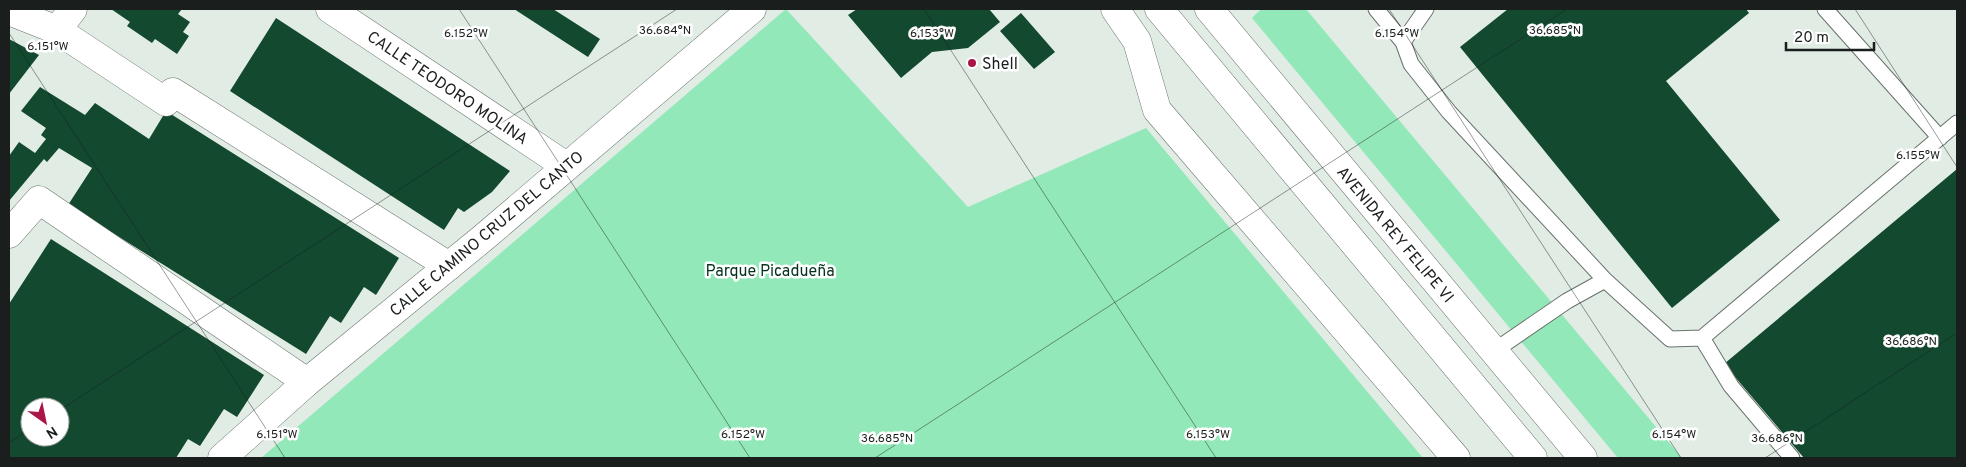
<svg xmlns="http://www.w3.org/2000/svg" width="1966" height="467" viewBox="0 0 1966 467" font-family="Overpass,sans-serif">
	<style>
		.green { fill: #92e8b9 }
		.building { fill: #12492f; fill-rule: evenodd }
		.lines { fill: none; stroke-linecap: round; stroke-linejoin: round }
		.lane-casing { stroke: #69726c; stroke-width: 17 }
		.street-casing { stroke: #69726c; stroke-width: 29 }
		.secondary-casing { stroke: #69726c; stroke-width: 29 }
		.primary-casing { stroke: #69726c; stroke-width: 29 }
		.lane { stroke: #fff; stroke-width: 15 }
		.street { stroke: #fff; stroke-width: 28 }
		.secondary { stroke: #fff; stroke-width: 28 }
		.primary { stroke: #fff; stroke-width: 28 }
		.ticks { fill: none; stroke: #1a1e1c; stroke-width: 1; stroke-opacity: 0.45 }
		.poi-dot { fill: #aa1648; stroke: #fff; stroke-width: 2 }
		.labels { text-anchor: middle; stroke-width: 5; stroke-linejoin: round; paint-order: stroke }
		.poi-label { font-size: 16px; fill: #1a1e1c; stroke: #fff; text-anchor: start }
		.street-label { font-size: 16px; fill: #1a1e1c; stroke: #fff }
		.park-label { font-size: 16px; fill: #05321e; stroke: #fff }
		.ticks-label { font-size: 12px; text-anchor: middle; fill: #1a1e1c; stroke: #fff; stroke-width: 5; stroke-linejoin: round; paint-order: stroke }
	</style>
	<rect width="100%" height="100%" fill="#e1ece5"/>
	<path class="green" d="M786,9L968,207L1146,128L1423,458H261Z
		M1261,9H1306L1682,458H1618L1252,18Z"/>
	<path class="building" d="M111,9H182L178,14L190,22L183,32L189,36L177,54L155,39L152,43L127,26L130,22Z
		M514,9H553L600,39L588,57Z
		M857,9H989L1000,22L968,48L932,52L901,78L848,15Z
		M1508,9H1746L1749,13L1666,81L1780,220L1672,308L1460,47Z
		M1021,13L1055,52L1034,69L1000,31Z
		M276,18L510,171L492,192L464,212L458,208L444,230L230,91Z
		M9,39L39,55L9,94Z
		M40,87L85,115L95,103L149,139L166,111L399,258L376,295L364,287L341,323L330,316L306,354L68,205L92,168L59,148L47,162L44,159L9,201V156L19,142L35,153L46,139L41,135L46,128L21,111Z
		M1957,169V458H1804L1724,364Z
		M51,239L264,375L237,417L224,409L200,446L188,439L176,458H9V304ZM30,407H60V437H30Z"/>
	<g class="lines">
		<defs>
			<path id="lane" d="M1376,9L1403,42
				M1426,9L1403,42L1411,64L1449,112L1605,280L1670,339L1702,338L1957,123
				M1825,9L1940,138
				M1702,338L1731,386L1792,458
				M1494,351L1567,301L1605,280"/>
			<path id="street" d="M330,9L566,166
				M1115,9L1137,41L1157,110L1456,458
				M9,11L57,30L166,102L173,92L449,266
				M57,30L73,9
				M9,234L39,200L307,382"/>
			<path id="secondary" d="M222,458L307,382L483,238L752,9"/>
			<path id="primary" d="M1159,9L1533,458
				M1209,9L1583,458"/>
		</defs>
		<use href="#lane" class="lane-casing"/>
		<use href="#street" class="street-casing"/>
		<use href="#secondary" class="secondary-casing"/>
		<use href="#primary" class="primary-casing"/>
		<use href="#lane" class="lane"/>
		<use href="#street" class="street"/>
		<use href="#secondary" class="secondary"/>
		<use href="#primary" class="primary"/>
	</g>
	<path class="ticks" d="M459,9L750,458M924,9L1216,458M1389,9L1681,458M1855,9L1957,167M9,33L285,458M60,410L677,9M9,443L30,429M875,458L1567,9M1765,458L1957,333"/>
	<circle class="poi-dot" cx="972" cy="63" r="5"/>
	<g class="labels">
		<g class="poi-label">
			<text x="982" y="69">Shell</text>
		</g>
		<g class="street-label">
			<text transform="translate(448 87) rotate(34)" y="6">CALLE TEODORO MOLINA</text>
			<text transform="translate(486 233) rotate(-40)" y="6">CALLE CAMINO CRUZ DEL CANTO</text>
			<text transform="translate(1396 234) rotate(50)" y="6">AVENIDA REY FELIPE VI</text>
		</g>
		<g class="park-label">
			<text x="770" y="276">Parque Picadueña</text>
		</g>
	</g>
	<g class="ticks-label">
		<text x="665" y="34">36.684°N</text>
		<text x="1555" y="34">36.685°N</text>
		<text x="466" y="37">6.152°W</text>
		<text x="932" y="37">6.153°W</text>
		<text x="1397" y="37">6.154°W</text>
		<text x="48" y="50">6.151°W</text>
		<text x="1918" y="159">6.155°W</text>
		<text x="1911" y="345">36.686°N</text>
		<text x="277" y="438">6.151°W</text>
		<text x="743" y="438">6.152°W</text>
		<text x="1208" y="438">6.153°W</text>
		<text x="1674" y="438">6.154°W</text>
		<text x="887" y="442">36.685°N</text>
		<text x="1777" y="442">36.686°N</text>
	</g>
	<rect width="1966" height="467" fill="none" stroke="#1a1e1c" stroke-width="20"/>
	<g transform="translate(45 422) rotate(147)"><circle r="24" fill="#ffffff" stroke="#a3a5a4"/>
	<path d="M0-4L9 19L0 12L-9 19Z" fill="#aa1648"/>
	<text y="-8" font-size="14" font-weight="bold" text-anchor="middle" fill="#1a1e1c">N</text>
	</g>
	<path d="M1786 42v8h88v-8" fill="none" stroke="#1a1e1c" stroke-width="2.5"/>
	<text x="1794" y="42" font-size="15" fill="#1a1e1c" stroke="#ffffff" stroke-width="4" paint-order="stroke">20 m</text>
</svg>
